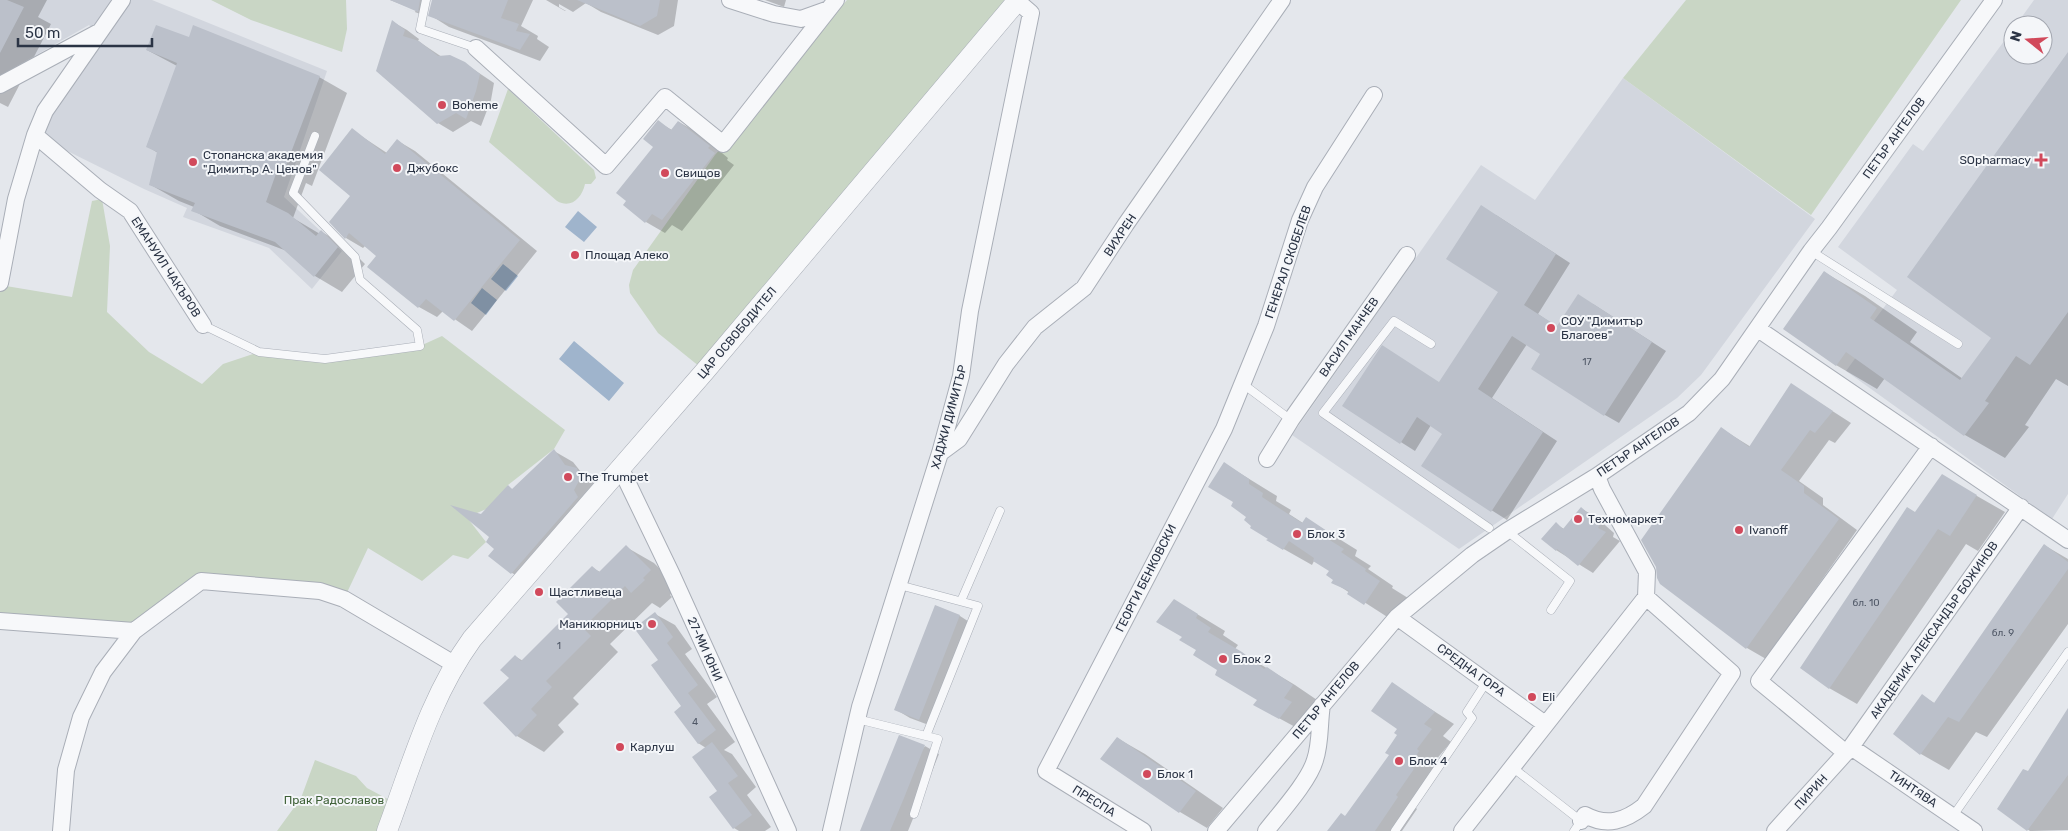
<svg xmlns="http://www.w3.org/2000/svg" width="2068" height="831" viewBox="0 0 2068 831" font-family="Rubik,sans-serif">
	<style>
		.built { fill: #d2d6de }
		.green { fill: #c9d6c5 }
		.water { fill: #9fb4cc }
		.shadow { fill: #0003 }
		.building { fill: #bbc0ca }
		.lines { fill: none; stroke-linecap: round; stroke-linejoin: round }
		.service-casing { stroke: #a9aeb7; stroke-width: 9 }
		.minor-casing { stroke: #a9aeb7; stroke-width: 18 }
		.tertiary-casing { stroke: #a9aeb7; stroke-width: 21 }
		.service { stroke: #f7f8fa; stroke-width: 8 }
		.minor { stroke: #f7f8fa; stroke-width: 16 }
		.tertiary { stroke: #f7f8fa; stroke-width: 20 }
		.poi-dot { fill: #d1495b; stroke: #f4f6f9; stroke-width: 2 }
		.labels { text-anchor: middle; stroke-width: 4; stroke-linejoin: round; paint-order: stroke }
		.number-label { font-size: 10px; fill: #4f5766 }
		.poi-label { font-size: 12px; fill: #2b3445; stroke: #f4f6f9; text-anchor: start }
		.street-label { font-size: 12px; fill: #2b3445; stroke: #f4f6f9 }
		.park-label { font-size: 12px; fill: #3f6138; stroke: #f4f6f9 }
	</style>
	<rect width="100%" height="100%" fill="#e4e7ec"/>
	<path class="built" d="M0,0H152L327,71L284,197L342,251L312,289L269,248L183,217L187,208L144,189L35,135L104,39L89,25L8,71L0,77Z
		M2034,0H2068V494L2052,519L1846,371L1867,342L1861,338L1897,290L1838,247L1913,144L1923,151L2013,29V55H2043V25H2016Z
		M1623,78L1815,219L1701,375L1677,398L1459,549L1292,435L1481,165L1535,200Z"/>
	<path class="green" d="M211,0H346L347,29L342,52L251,20Z
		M847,0H1005L705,371L658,333L630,293L629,285L633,270L715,155Z
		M1686,0H1961L1811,215L1623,78Z
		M508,89L594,170L596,178L591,184H585C582,198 571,209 557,201L489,142Z
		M102,199L110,246L107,312L149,352L202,384L223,364L259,352L325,359L420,346L442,336L565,430L554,449L508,485L496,505L477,513L469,520L486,542L468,559L453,555L422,581L368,548L344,599L201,581L134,631L0,618V285L72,297L92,201Z
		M315,760L356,776L367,788L397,804L387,831H277L301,798Z"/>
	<path class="water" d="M578,211L597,227L584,242L565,227Z
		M503,264L518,276L506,291L491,279Z
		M482,288L497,300L486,315L471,303Z
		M574,341L624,383L609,401L559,359Z"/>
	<path class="shadow" d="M0,0H47L38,17L51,24L8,107L0,103Z
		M382,0L415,12L416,10L390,0H422L423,15Z
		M433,0H533L521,26L538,36L537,39L549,47L540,61L449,27L430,15Z
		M546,0H678L674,26L658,35L601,12L586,3L573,12L559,4V7L566,11H565Z
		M765,0H786L784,7Z
		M393,22L407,30L419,39L418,41L442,57L464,63L494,83L491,100L481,126L471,121L453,132L438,123Z
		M190,39L319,77L347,93L312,186L306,183L293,218L320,234L322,232L349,248L365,264L342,292L315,276L287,251L220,226L193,210L194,207L179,201L151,185L158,153L147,146L177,66L147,50Z
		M2068,55V386L2056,379L2025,425L2029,427L2005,458L1965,435L1885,378L1877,389L1836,365L1785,329L1824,272L1865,296L1917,332L1910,342L1963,379L1993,337Z
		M658,122L672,130L679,122L698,133L728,158L727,160L734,165L682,231L672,225L665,233L646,222Z
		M352,130L387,153L398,141L415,151L537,251L472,331L443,311L437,317L419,307L368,266L378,256L365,246L363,248L346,238L352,195Z
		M1496,215L1570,263L1538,314L1557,327L1593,304L1666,351L1619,423L1605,415L1542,354L1527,344L1492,398L1557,441L1507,520L1422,466L1444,433L1431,425L1415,451L1344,406L1440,383L1499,292Z
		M1792,385L1851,423L1835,443L1829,440L1799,481L1823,498V505L1857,530L1766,659L1747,648L1657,567L1722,429L1751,447Z
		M554,451L573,462L581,472L596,481L532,584L512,573L496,549L482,515L509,487L513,490Z
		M1225,464L1277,496L1276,501L1291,510L1289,514L1303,523L1307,519L1357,550L1355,556L1371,566L1368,569L1393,586L1392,588L1408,598L1392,620L1333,582L1335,580L1331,571L1314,561L1312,565L1268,540L1270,539L1235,502Z
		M1970,492L2005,512L1978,551L1966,544L1857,704L1829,688L1915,513Z
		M1582,509L1596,517L1614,533L1613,537L1620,541L1593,573L1556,550V524L1564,529Z
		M2044,545L2068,559V624L1987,737L1976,732L1949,770L1921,754L1922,696L1936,704Z
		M626,547L654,563L678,587L670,595L672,597L660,608L652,603L610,644L618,652L573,698L579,704L558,725L564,732L544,752L517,736L510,678L515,656L523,661L570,614L593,568L600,572Z
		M1174,600L1225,631L1223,635L1238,645L1235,649L1295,685L1320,702L1308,734L1255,705L1259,700L1197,650L1184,636Z
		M936,607L960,616L974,625L934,727L910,718L895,709Z
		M655,614L675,625L692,649L685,654L717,697L707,704L735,742L724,750L732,754L756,787L747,795L771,827L765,831H739L734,828L711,797L719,791L706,748L698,743L683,707L660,660Z
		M1392,684L1454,724L1443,736L1451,742L1435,761L1438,763L1415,807L1417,809L1402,831H1329L1346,817L1391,755L1399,735Z
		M2068,710V830L2030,831L1999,809L2029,772Z
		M1117,738L1145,754L1223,808L1207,828L1180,812L1102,759Z
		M925,746L939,754L908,831H861Z"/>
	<path class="building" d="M0,0H7L24,7L0,53Z
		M390,0H420L418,12Z
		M432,0H508L501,18L519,24L516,31L530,34L520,50L428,16Z
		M577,0H660L657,16L640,26Z
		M392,20L405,30L403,36L419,41L438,56L450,55L465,62L480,74L476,91L466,119L456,113L437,124L376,71Z
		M156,25L189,37L193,25L320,76L284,171L278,168L266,202L288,213L316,236L321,230L338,247L314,277L275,242L191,211L195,203L149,185L157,152L146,147L177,63L146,50Z
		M2068,52V312L2030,365L2016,356L1985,401L1989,403L1964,436L1846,352L1836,366L1783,329L1824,271L1877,308L1870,318L1960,380L1991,338L1907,277Z
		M658,120L671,130L678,121L710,146L708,148L715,153L662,220L652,214L645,223L623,205L626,201L616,193L653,147L643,139Z
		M352,128L385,154L397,139L520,240L454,321L426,299L418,308L367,267L376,256L349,233L345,239L329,222L350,196L319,170Z
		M1481,205L1556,254L1524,305L1557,326L1578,294L1652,342L1604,416L1531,369L1540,354L1512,336L1478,389L1543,432L1491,512L1421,466L1442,434L1417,417L1400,444L1342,406L1382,345L1439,382L1498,292L1446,259Z
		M1791,383L1833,411L1815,433L1810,430L1781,470L1804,486V493L1839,519L1746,649L1660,584L1657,578L1656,567L1641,540L1721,427L1749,447Z
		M554,449L565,465L577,468L580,479L574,490L578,497L511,574L488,556L494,549L486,542L489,537L450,505L481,514L508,485L512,489Z
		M1224,462L1249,479V484L1263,493L1262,497L1302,523L1306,517L1330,533L1328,539L1344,549L1341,552L1366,569L1365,571L1380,581L1364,605L1347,594L1349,591L1331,583L1333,580L1326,575L1329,571L1313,561L1314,558L1289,541L1283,550L1266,540L1268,539L1250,528L1251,526L1244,520L1246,517L1231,506L1233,502L1208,487Z
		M1942,474L1977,495L1950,536L1938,529L1829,689L1800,668L1907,507L1915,512Z
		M1581,507L1600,524L1598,528L1606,532L1578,566L1557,549L1556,551L1541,539L1556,522L1563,529Z
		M2044,544L2068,562V569L1959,722L1948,717L1920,755L1893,734L1922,694L1934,703Z
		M626,545L651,570L643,578L645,580L631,593L625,586L583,628L591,636L546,681L552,687L531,709L537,715L516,737L483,703L509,678L500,670L515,655L521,661L568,614L556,602L592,566L599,572Z
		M1174,599L1198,614L1196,618L1211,628L1208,632L1242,652L1264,669L1267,667L1293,685L1284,698L1292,702L1279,719L1253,705L1257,700L1215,675L1217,670L1193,655L1196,650L1179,640L1182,637L1156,622Z
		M935,605L960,615L919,720L894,710Z
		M655,612L673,637L667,643L698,685L688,693L716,730L698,744L674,712L681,706L651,665L658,660L634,628Z
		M1392,682L1435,712L1424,724L1432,729L1417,749L1419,751L1410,766L1414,769L1396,795L1398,797L1375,831H1327L1341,813L1345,816L1389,755L1385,753L1397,735L1394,733L1397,729L1371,711Z
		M2068,708V775L2027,831L1997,809L2023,769L2028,771Z
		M899,735L925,745L904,798L890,831H860Z
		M1117,737L1196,791L1179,813L1100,759Z
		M712,742L738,776L728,783L752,815L733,829L709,797L717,791L692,757Z"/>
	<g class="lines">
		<defs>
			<path id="service" d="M426,0L420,29L476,48
				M1811,251L1958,344
				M203,325L259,352L325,359L420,346L417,330L360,280L355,257L293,193L315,136
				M1431,344L1394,321L1323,413L1489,528
				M1243,384L1291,420
				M1507,531L1570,581L1551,610
				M899,585L978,606L926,736
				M961,601L1000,511
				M857,719L938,739L914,814
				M1512,767L1581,821L1574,831
				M1953,816L2068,652
				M1395,831L1472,718L1467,712L1487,681"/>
			<path id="minor" d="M730,0L774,14L801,19L829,9
				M476,48L606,166L665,97L723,144L836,0
				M0,85L97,33
				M35,135L100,190L130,211L203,325
				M0,283L16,199L35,135L45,111L122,0
				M1758,329L2068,540
				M940,453L959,439L1006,364L1035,327L1084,288L1126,224L1282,0
				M1267,459L1291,420L1407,255
				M620,467L672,575L788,831
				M1397,617L1545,724
				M0,621L134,631
				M1851,747L1974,831
				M1846,753L1759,681L1931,446
				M1581,821L1585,815C1607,827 1625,821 1644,806L1732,673L1646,597
				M61,831L66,770L81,717L103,672L134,631L201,581L320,591L344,599L454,664
				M831,831L860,707L940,453L961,376L970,311L1031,13L1017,1
				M1143,831L1046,771L1224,429L1266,326L1300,220L1315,187L1374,95
				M1216,831L1397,617L1472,555L1507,531L1597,476L1689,413L1722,379L1811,251L1829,228L1994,0
				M1266,831C1280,813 1309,781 1315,760C1321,742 1319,723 1322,705
				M1462,831L1646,597L1647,572L1602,489L1597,476
				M1775,831L1851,747L2021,507"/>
			<path id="tertiary" d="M387,831C412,764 430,697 472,639L705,371L1018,0"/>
		</defs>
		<use href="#service" class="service-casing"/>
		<use href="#minor" class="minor-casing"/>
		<use href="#tertiary" class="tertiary-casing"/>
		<use href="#service" class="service"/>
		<use href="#minor" class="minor"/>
		<use href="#tertiary" class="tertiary"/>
	</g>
	<g class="poi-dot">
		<circle cx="442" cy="105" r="5"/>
		<path d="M2038.5 152.5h5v5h5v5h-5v5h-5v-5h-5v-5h5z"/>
		<circle cx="193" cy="162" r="5"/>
		<circle cx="397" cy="168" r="5"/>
		<circle cx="665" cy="173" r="5"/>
		<circle cx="575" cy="255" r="5"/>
		<circle cx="1551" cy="328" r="5"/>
		<circle cx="568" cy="477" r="5"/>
		<circle cx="1578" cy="519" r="5"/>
		<circle cx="1739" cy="530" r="5"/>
		<circle cx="1297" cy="534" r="5"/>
		<circle cx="539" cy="592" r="5"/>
		<circle cx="652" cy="624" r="5"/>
		<circle cx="1223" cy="659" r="5"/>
		<circle cx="1532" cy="697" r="5"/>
		<circle cx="620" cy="747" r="5"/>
		<circle cx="1399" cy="761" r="5"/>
		<circle cx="1147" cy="774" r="5"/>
	</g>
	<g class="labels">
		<g class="number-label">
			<text x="1587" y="365">17</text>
			<text x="1866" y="606">бл. 10</text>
			<text x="2003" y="636">бл. 9</text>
			<text x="559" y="649">1</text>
			<text x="695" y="725">4</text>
		</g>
		<g class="poi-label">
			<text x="452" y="109">Boheme</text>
			<text x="203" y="159">Стопанска академия<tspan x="203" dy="14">"Димитър А. Ценов"</tspan></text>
			<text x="2031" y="164" text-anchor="end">SOpharmacy</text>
			<text x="407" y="172">Джубокс</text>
			<text x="675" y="177">Свищов</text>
			<text x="585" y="259">Площад Алеко</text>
			<text x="1561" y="325">СОУ "Димитър<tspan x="1561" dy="14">Благоев"</tspan></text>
			<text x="578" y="481">The Trumpet</text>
			<text x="1588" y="523">Техномаркет</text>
			<text x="1749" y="534">Ivanoff</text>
			<text x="1307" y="538">Блок 3</text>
			<text x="549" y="596">Щастливеца</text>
			<text x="642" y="628" text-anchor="end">Маникюрницъ</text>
			<text x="1233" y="663">Блок 2</text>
			<text x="1542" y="701">Eli</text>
			<text x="630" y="751">Карлуш</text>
			<text x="1409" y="765">Блок 4</text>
			<text x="1157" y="778">Блок 1</text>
		</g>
		<g class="street-label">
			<text transform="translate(1894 138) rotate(-54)" y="4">ПЕТЪР АНГЕЛОВ</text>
			<text transform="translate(1120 235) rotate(-56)" y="4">ВИХРЕН</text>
			<text transform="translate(1288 262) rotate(-71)" y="4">ГЕНЕРАЛ СКОБЕЛЕВ</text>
			<text transform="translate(166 267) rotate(57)" y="4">ЕМАНУИЛ ЧАКЪРОВ</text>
			<text transform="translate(737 333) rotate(-50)" y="4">ЦАР ОСВОБОДИТЕЛ</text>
			<text transform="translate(1349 337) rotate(-55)" y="4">ВАСИЛ МАНЧЕВ</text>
			<text transform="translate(949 417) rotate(-75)" y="4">ХАДЖИ ДИМИТЪР</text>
			<text transform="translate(1638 447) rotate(-34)" y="4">ПЕТЪР АНГЕЛОВ</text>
			<text transform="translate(1146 578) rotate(-63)" y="4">ГЕОРГИ БЕНКОВСКИ</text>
			<text transform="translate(1934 630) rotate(-55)" y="4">АКАДЕМИК АЛЕКСАНДЪР БОЖИНОВ</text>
			<text transform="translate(705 649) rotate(66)" y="4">27-МИ ЮНИ</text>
			<text transform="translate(1471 670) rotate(36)" y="4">СРЕДНА ГОРА</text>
			<text transform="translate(1326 700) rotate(-50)" y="4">ПЕТЪР АНГЕЛОВ</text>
			<text transform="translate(1913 789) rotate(34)" y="4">ТИНТЯВА</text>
			<text transform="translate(1811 792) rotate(-48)" y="4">ПИРИН</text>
			<text transform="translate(1094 801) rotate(32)" y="4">ПРЕСПА</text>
		</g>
		<g class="park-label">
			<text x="334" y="804">Прак Радославов</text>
		</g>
	</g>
	<g transform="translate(2028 40) rotate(287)"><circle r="24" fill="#f4f6f9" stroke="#a4a8b1"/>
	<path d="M0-4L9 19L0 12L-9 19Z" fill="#d1495b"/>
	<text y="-8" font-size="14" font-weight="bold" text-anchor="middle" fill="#2b3445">N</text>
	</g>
	<path d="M18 38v8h134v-8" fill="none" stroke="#2b3445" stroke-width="2.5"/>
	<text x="25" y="38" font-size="15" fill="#2b3445" stroke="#f4f6f9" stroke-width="4" paint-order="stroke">50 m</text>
</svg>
